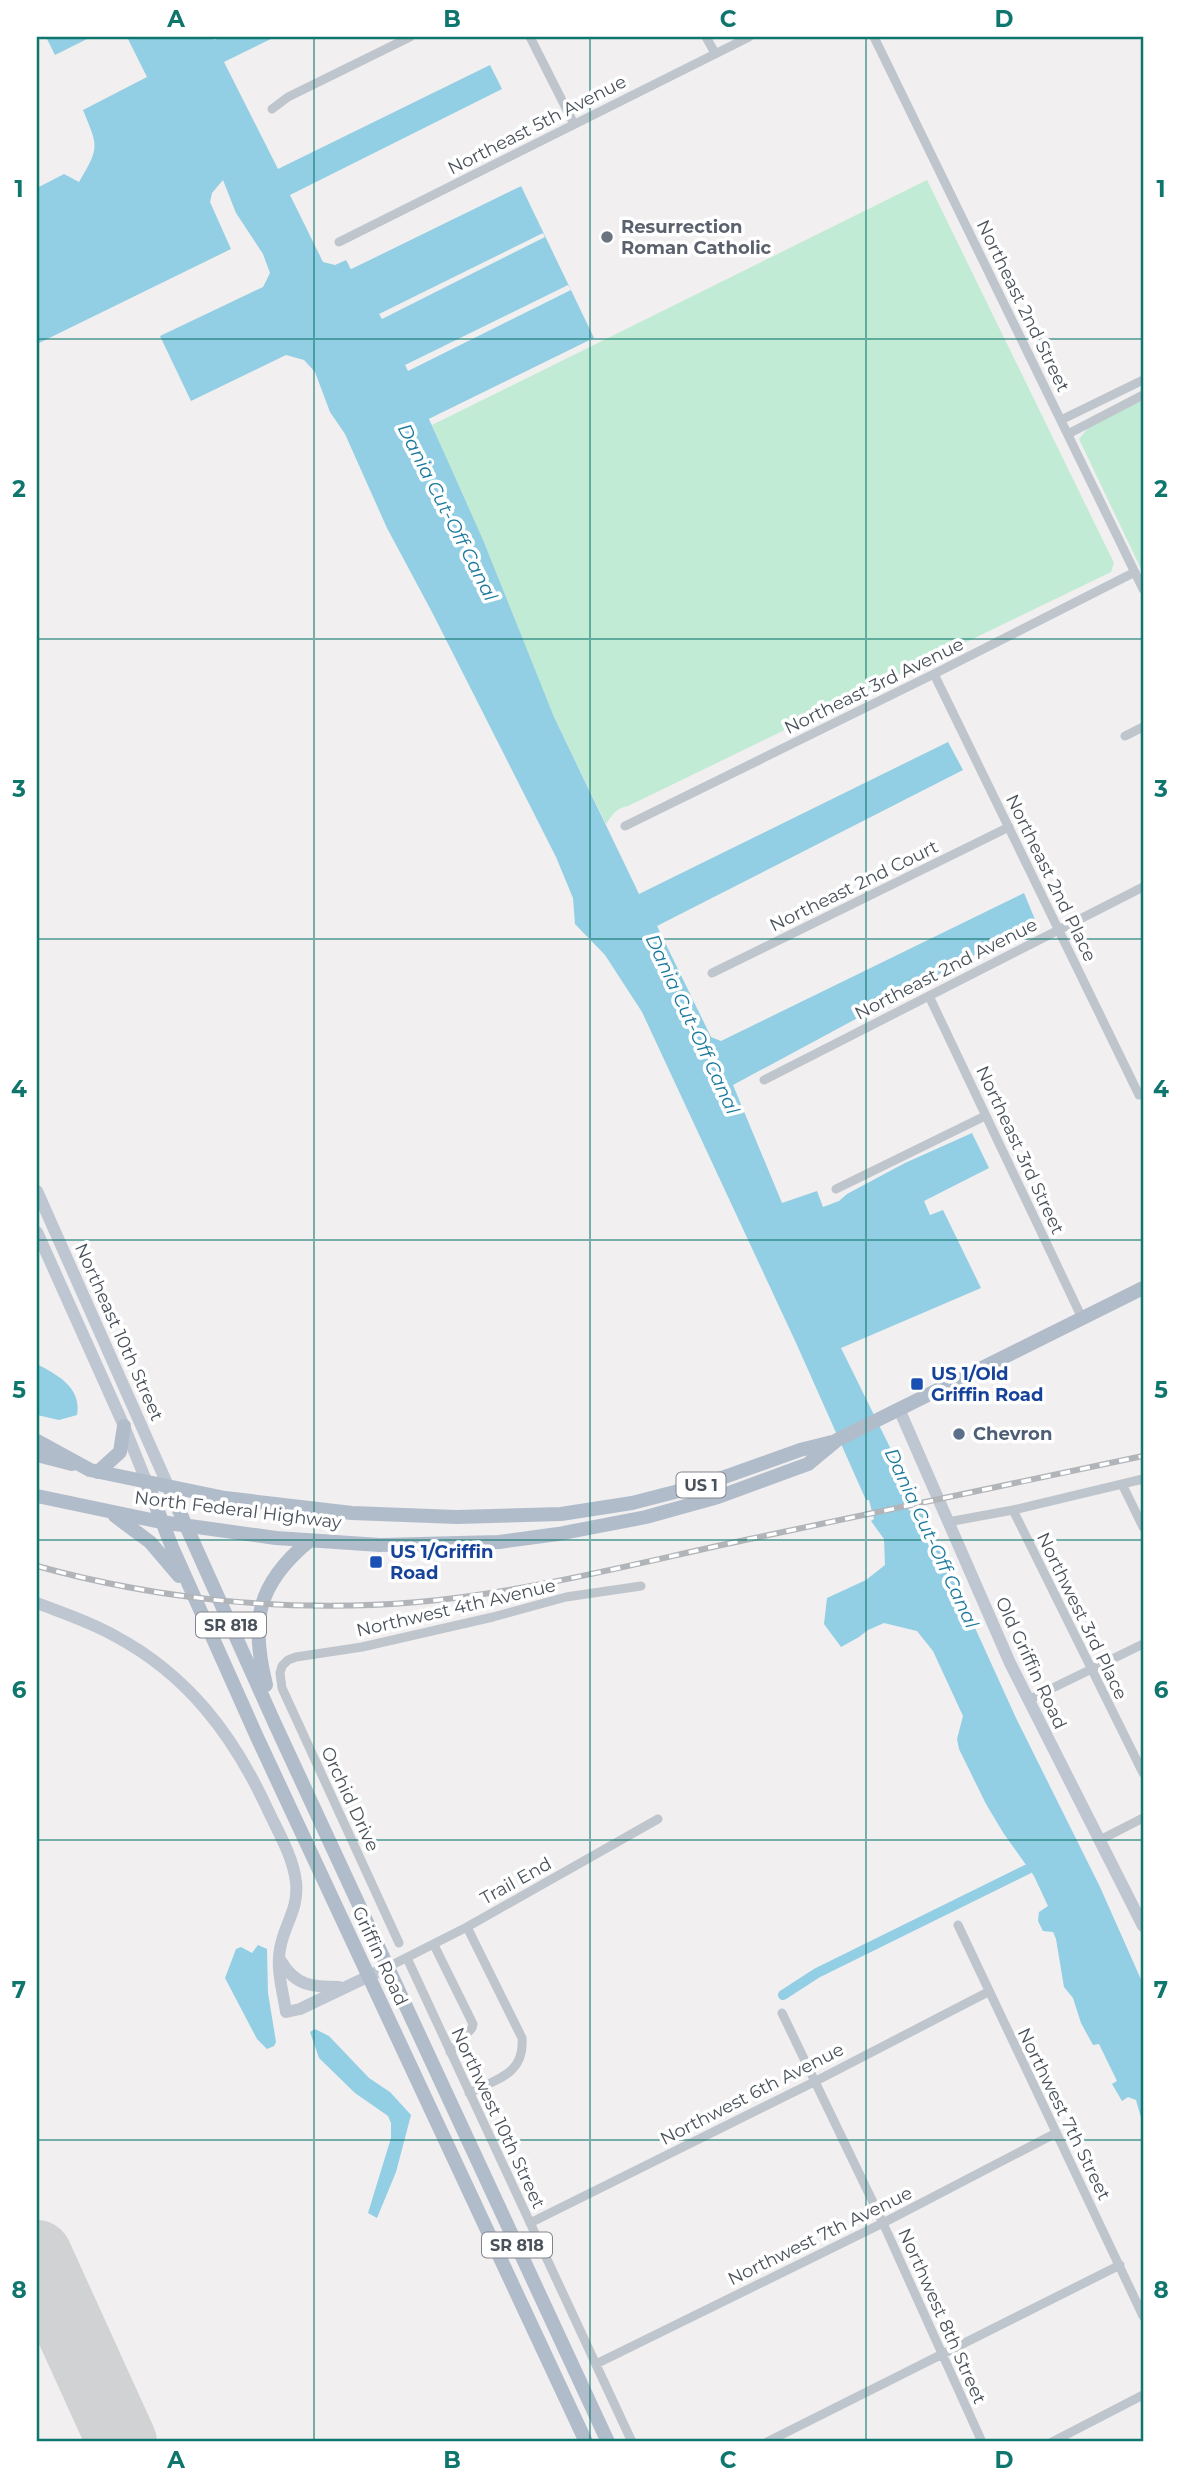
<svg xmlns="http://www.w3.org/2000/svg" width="1180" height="2479" viewBox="0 0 1180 2479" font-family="Montserrat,sans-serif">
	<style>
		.green { fill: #c1ebd4 }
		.water { fill: #92cee4 }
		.pier { fill: #f1efef }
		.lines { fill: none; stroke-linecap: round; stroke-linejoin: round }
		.canal { stroke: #92cee4; stroke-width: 10 }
		.taxiway { stroke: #d1d2d4; stroke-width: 28 }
		.runway { stroke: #d1d2d4; stroke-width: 70 }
		.street { stroke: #bfc5cc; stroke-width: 9 }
		.secondary { stroke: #bec6d1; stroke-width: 12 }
		.primary { stroke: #b1bccb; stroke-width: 14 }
		.rail-casing { stroke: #b1b4b8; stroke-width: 6 }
		.rail { stroke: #fff; stroke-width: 3.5; stroke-dasharray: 10; stroke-linecap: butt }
		.grid { fill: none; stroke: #0f766e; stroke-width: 2; stroke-opacity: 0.55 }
		.worship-dot { fill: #6b7280; stroke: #fff; stroke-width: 2.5 }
		.transit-dot { fill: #1a4fb4; stroke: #fff; stroke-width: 2.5 }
		.service-dot { fill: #5c6f8a; stroke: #fff; stroke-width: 2.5 }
		.labels { text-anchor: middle; stroke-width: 7; stroke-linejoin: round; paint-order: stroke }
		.shield { fill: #fff; stroke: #80858c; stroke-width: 2 }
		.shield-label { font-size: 16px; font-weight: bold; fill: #49515a }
		.street-label { font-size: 18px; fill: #49515a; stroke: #fff }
		.worship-label { font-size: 18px; font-weight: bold; fill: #5b616d; stroke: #fff; text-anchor: start }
		.transit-label { font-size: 18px; font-weight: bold; fill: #164399; stroke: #fff; text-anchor: start }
		.service-label { font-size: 18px; font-weight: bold; fill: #4e5e75; stroke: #fff; text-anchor: start }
		.water-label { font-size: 19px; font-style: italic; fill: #1a799c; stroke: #fff }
		.neatline { fill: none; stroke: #0f766e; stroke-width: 2.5 }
		.grid-label { font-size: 23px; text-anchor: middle; font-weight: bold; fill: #0f766e }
	</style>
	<rect width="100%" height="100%" fill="#f1efef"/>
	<path class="green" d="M927,180L1114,563L1111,572L628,806C616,808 613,814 606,824L554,717L432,425Z
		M1143,400V573L1079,439L1088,428Z"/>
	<path class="water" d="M46,37H91L55,55Z
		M127,37H212L214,40L221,37H275L224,62L278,169L490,65L502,89L290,195L323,262L335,265L346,260L351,269L521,186L594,338L429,419L483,540L554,717L639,894L948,742L963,770L657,926L711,1037L721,1041L1024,893L1036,922L733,1085L782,1203L817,1191L823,1207L839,1201L847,1194L905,1163L972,1133L989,1168L924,1201L930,1215L943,1210L981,1288L841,1348L911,1490L905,1493L909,1511L921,1509L1016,1718L1100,1887L1143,1984V2125L1136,2100L1128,2097L1122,2101L1112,2084L1117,2081L1099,2044L1093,2045L1081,2023L1073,1998L1064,1987L1056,1939L1053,1932L1043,1931L1038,1921L1039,1912L1048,1906L1034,1876L1004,1834L986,1804L959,1749L957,1739L963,1716L933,1651L917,1631L884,1623L868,1630L859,1637L841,1647L824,1624L827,1598L866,1580L885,1565L884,1539L871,1521L874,1519L869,1500H866L797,1345L642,1012L605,955L575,924L573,898L556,857L433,614L387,528L345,434L330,412L315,372L304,360L286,355L191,401L160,336L263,287L270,273L263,254L236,213L223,180L212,193L210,202L231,249L37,344V188L64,174L79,182C100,146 98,147 83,110L147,77Z
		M37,1364C57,1375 82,1387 77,1415L59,1420L37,1415Z
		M258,1945L267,1949L268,1993L276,2042L274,2046L267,2049L257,2039L225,1978L236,1949L241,1947L252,1953Z
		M315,2029L329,2036L369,2078L390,2092L411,2115L396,2172L377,2218L368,2213L391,2138V2123L388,2116L355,2093L319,2058L310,2032Z"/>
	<path class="pier" d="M519,182L521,186L351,269L349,266Z
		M543,233L545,237L382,319L379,314Z
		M568,285L571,290L408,371L405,365Z
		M594,338L595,341L431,422L429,419Z"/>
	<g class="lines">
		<path class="canal" d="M783,1995L817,1973L1028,1869"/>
		<path class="taxiway" d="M37,2329C61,2336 75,2351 90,2371"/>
		<path class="runway" d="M37,2255L122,2442"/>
		<path class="street" d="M530,37L574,124
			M706,37L715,53
			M874,37L1143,589
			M272,109L288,97L410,37
			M339,242L749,37
			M1061,420L1143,380
			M1068,434L1143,395
			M934,674L1139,1095
			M1125,736L1143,727
			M625,826L934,674L1135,572
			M712,973L1009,827
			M929,996L1082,1318
			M764,1080L1143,887
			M836,1189L985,1116
			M1122,1484L1143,1527
			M1013,1510L1143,1773
			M948,1522L1013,1510L1143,1479
			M1028,1700L1143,1644
			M1100,1840L1143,1818
			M958,1925L1143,2316
			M467,1927L522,2038C525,2074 497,2079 469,2093
			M399,1943L282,1688L280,1673L282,1666L288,1660L296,1657L362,1647L493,1617L566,1597L641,1586
			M434,1945L473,2024L472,2028L450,2052
			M407,1958L632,2442
			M388,1967L467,1927L658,1819
			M782,2013L883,2223L982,2442
			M530,2223L814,2082L988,1992
			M596,2364L883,2223L1056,2133
			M767,2442L1120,2265
			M1052,2442L1143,2395"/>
		<path class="secondary" d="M37,1191L169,1488
			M37,1232L124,1426L147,1483
			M899,1409L1010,1663L1143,1926
			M37,1603C63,1613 91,1622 115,1636C188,1675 233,1735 267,1808C278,1832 293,1856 296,1882C299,1910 284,1924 280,1949C276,1969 283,1992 286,2012L300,2009L388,1967
			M281,1961C295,1986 313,1987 339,1987"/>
		<path class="primary" d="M37,1441L90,1470L225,1498L352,1513L457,1517L561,1514L632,1503L702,1485L800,1450L832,1442
			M37,1455L72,1464
			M98,1472L120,1452L124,1426
			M147,1483L172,1547L257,1737L586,2442
			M169,1488L275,1724L608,2442
			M37,1496L161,1522L276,1538L380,1545L499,1542L558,1534L646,1517L718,1497L808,1464L837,1440L1143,1288
			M115,1516L150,1542L179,1576
			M266,1685C250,1621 257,1584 309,1541"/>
		<defs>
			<path id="rail" d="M37,1566C159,1600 291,1613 418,1602C528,1592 637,1563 745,1540C878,1512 1011,1484 1143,1456"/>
		</defs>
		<use href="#rail" class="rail-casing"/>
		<use href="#rail" class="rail"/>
	</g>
	<path class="grid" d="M314,37V2442M590,37V2442M866,37V2442M37,339H1143M37,639H1143M37,939H1143M37,1240H1143M37,1540H1143M37,1840H1143M37,2140H1143"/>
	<circle class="worship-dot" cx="607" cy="237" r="7"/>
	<g class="transit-dot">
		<rect x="910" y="1377" width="14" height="14" rx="3.5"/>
		<rect x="369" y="1555" width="14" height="14" rx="3.5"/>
	</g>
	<circle class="service-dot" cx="959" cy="1434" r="7"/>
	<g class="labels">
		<g class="shield">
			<rect x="676.5" y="1472.5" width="49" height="25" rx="5"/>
			<rect x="196" y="1612.5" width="70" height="25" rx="5"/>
			<rect x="482" y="2232.5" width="70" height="25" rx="5"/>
		</g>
		<g class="shield-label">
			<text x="701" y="1491">US 1</text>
			<text x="231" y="1631">SR 818</text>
			<text x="517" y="2251">SR 818</text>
		</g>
		<g class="street-label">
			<text transform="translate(537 125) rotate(-27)" y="6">Northeast 5th Avenue</text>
			<text transform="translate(1023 306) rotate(64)" y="6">Northeast 2nd Street</text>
			<text transform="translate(874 686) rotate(-26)" y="6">Northeast 3rd Avenue</text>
			<text transform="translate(1051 878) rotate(64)" y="6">Northeast 2nd Place</text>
			<text transform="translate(854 886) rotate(-26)" y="6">Northeast 2nd Court</text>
			<text transform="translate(946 969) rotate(-27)" y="6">Northeast 2nd Avenue</text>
			<text transform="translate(1020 1150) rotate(65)" y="6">Northeast 3rd Street</text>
			<text transform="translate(119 1332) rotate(66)" y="6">Northeast 10th Street</text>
			<text transform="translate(238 1510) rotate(7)" y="6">North Federal Highway</text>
			<text transform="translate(456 1608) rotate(-13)" y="6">Northwest 4th Avenue</text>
			<text transform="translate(1082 1616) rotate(64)" y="6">Northwest 3rd Place</text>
			<text transform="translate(1031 1663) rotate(65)" y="6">Old Griffin Road</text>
			<text transform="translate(350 1799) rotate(65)" y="6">Orchid Drive</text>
			<text transform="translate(516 1881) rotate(-29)" y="6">Trail End</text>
			<text transform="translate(380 1956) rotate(65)" y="6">Griffin Road</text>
			<text transform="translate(752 2094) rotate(-27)" y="6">Northwest 6th Avenue</text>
			<text transform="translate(1064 2114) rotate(64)" y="6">Northwest 7th Street</text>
			<text transform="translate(498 2118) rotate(65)" y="6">Northwest 10th Street</text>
			<text transform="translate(820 2236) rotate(-26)" y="6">Northwest 7th Avenue</text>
			<text transform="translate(942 2316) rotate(66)" y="6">Northwest 8th Street</text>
		</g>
		<g class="worship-label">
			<text x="621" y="233">Resurrection<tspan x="621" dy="21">Roman Catholic</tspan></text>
		</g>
		<g class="transit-label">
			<text x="931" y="1380">US 1/Old<tspan x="931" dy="21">Griffin Road</tspan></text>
			<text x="390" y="1558">US 1/Griffin<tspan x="390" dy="21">Road</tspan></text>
		</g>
		<g class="service-label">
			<text x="973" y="1440">Chevron</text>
		</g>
		<g class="water-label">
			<text transform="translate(448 512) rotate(63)" y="7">Dania Cut-Off Canal</text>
			<text transform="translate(693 1024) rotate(65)" y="7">Dania Cut-Off Canal</text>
			<text transform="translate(932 1538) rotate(65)" y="7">Dania Cut-Off Canal</text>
		</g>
	</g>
	<rect width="1180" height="2479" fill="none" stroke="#ffffff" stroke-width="77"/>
	<rect x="38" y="38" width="1104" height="2402" class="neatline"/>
	<g class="grid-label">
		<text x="176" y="27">A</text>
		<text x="452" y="27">B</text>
		<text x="728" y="27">C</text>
		<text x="1004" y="27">D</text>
		<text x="19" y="197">1</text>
		<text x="1161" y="197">1</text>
		<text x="19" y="497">2</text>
		<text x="1161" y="497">2</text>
		<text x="19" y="797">3</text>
		<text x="1161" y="797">3</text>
		<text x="19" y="1097">4</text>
		<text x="1161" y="1097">4</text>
		<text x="19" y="1398">5</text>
		<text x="1161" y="1398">5</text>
		<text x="19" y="1698">6</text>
		<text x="1161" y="1698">6</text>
		<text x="19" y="1998">7</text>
		<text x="1161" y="1998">7</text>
		<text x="19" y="2298">8</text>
		<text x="1161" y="2298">8</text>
		<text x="176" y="2468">A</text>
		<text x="452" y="2468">B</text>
		<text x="728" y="2468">C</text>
		<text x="1004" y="2468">D</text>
	</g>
</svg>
